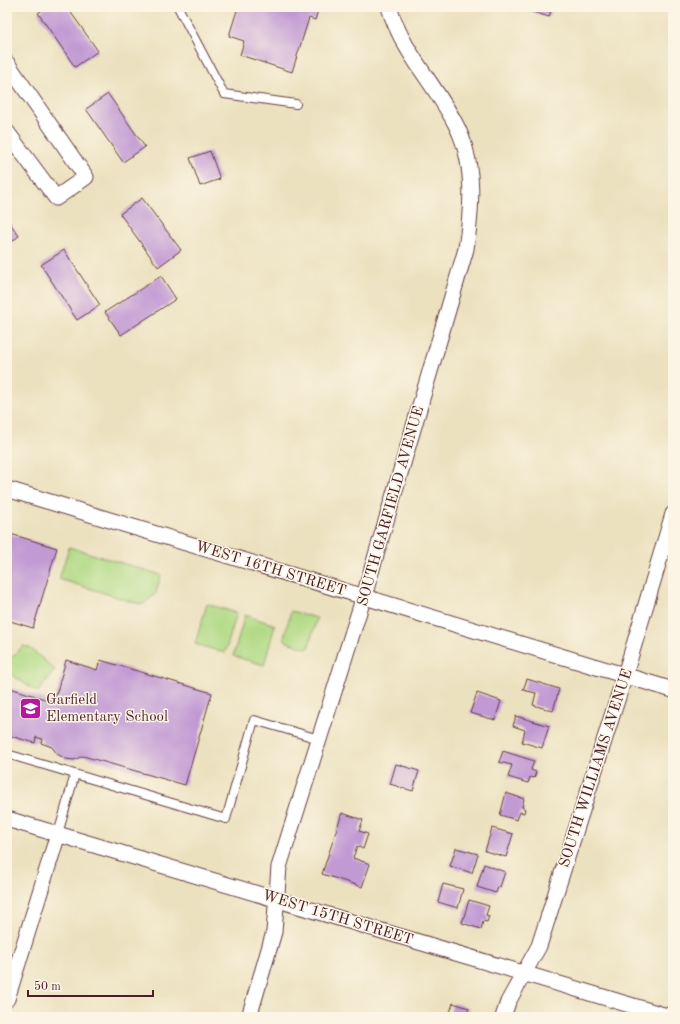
<svg xmlns="http://www.w3.org/2000/svg" width="680" height="1024" viewBox="0 0 680 1024" font-family="'Old Standard TT',serif">
	<style>
		.green { fill: #b1da85; stroke: #7e7c58 }
		.building { fill: #c19ad4 }
		.lines { fill: none; stroke-linecap: round; stroke-linejoin: round }
		.lane-casing { stroke: #623c41; stroke-width: 10 }
		.street-casing { stroke: #623c41; stroke-width: 17 }
		.lane { stroke: #fff; stroke-width: 8 }
		.street { stroke: #fff; stroke-width: 15 }
		.labels { text-anchor: middle; stroke-width: 3; stroke-linejoin: round; paint-order: stroke }
		.street-label { font-size: 15px; fill: #4a1f2b; stroke: #fcf5e5 }
		.poi-label { font-size: 15px; fill: #4a1f2b; stroke: #fcf5e5; text-anchor: start }
	</style>
	<rect width="100%" height="100%" fill="#fcf5e5"/>
	<filter id="ink" filterUnits="userSpaceOnUse"><feTurbulence type="fractalNoise" baseFrequency=".025" numOctaves="2"/><feDisplacementMap in="SourceGraphic" scale="8" xChannelSelector="R" yChannelSelector="G"/><feConvolveMatrix kernelMatrix="1 2 1 2 8 2 1 2 1" color-interpolation-filters="sRGB"/></filter>
	<filter id="wash" filterUnits="userSpaceOnUse"><feTurbulence type="fractalNoise" baseFrequency=".012" numOctaves="4" result="noise"/><feDisplacementMap in="SourceGraphic" scale="16" xChannelSelector="R" yChannelSelector="G"/><feGaussianBlur stdDeviation="0.9" result="paint"/><feColorMatrix in="noise" values="0 0 0 0 0 0 0 0 0 0 0 0 0 0 0 0 0 1.4 0 .05"/><feComposite in="paint" operator="in"/></filter>
	<g filter="url(#wash)">
		<rect width="100%" height="100%" fill="#ece1bf"/>
		<path class="green" d="M69,547L161,575L156,593L144,604H139L59,579Z
			M207,604L237,613L225,653L195,644Z
			M291,611L317,618L308,649L287,642L284,638Z
			M245,615L275,625L264,665L233,656Z
			M23,646L30,648L55,670L38,692L7,672V662Z"/>
		<g id="blocks">
			<path class="building" d="M47,7H67L98,51L75,67L38,13Z
				M238,7H319L315,20L309,18L292,72L240,55L244,41L229,36Z
				M517,7H552L549,17Z
				M108,94L145,147L123,162L86,109Z
				M210,151L220,179L200,186L190,158Z
				M142,198L181,250L158,267L120,214Z
				M7,219L19,236L7,245Z
				M64,250L100,305L77,320L41,265Z
				M161,276L176,299L121,335L105,312Z
				M7,533L57,548L33,628L7,620Z
				M66,660L97,670L100,660L212,693L185,785L83,756L74,760L66,759L57,754L52,747L41,743L42,739L36,737L35,743L7,735V687L54,702Z
				M527,679L559,689L553,711L533,705L536,693L523,690Z
				M477,693L501,701L495,720L470,713Z
				M516,716L549,726L542,748L522,742L525,730L513,726Z
				M503,751L534,761L531,770L536,772L534,778L530,777L528,783L508,777L512,765L499,762Z
				M396,764L419,771L413,791L390,784Z
				M506,793L524,799L522,807L525,809L524,813L520,812L517,820L500,815Z
				M342,813L363,820L359,831L368,834L363,849L357,846L353,858L370,864L362,887L322,874Z
				M492,828L513,834L506,857L485,851Z
				M456,848L478,854L472,873L450,866Z
				M484,864L505,872L500,887H498L496,893L477,887Z
				M443,884L463,889L458,908L438,902Z
				M469,900L489,906L486,915L489,916L487,922L483,921L481,929L462,923Z
				M453,1003L469,1008L466,1017H444L445,1015L449,1016Z"/>
		</g>
	</g>
	<g filter="url(#ink)">
		<use href="#blocks" fill-opacity="0" stroke="#623c41" stroke-width="1"/>
		<g class="lines">
			<defs>
				<path id="lane" d="M178,7L224,94L296,104
					M7,754L226,819L254,720L319,739
					M58,834L75,774"/>
				<path id="street" d="M7,63L86,177L56,198L7,132
					M7,489L673,690
					M7,819L670,1017
					M7,999L58,834
					M249,1017L274,932L279,867L364,596L466,249C472,207 476,162 455,123C434,83 402,51 389,7
					M503,1017L508,1002L539,946L625,675L673,514"/>
			</defs>
			<use href="#lane" class="lane-casing"/>
			<use href="#street" class="street-casing"/>
			<use href="#lane" class="lane"/>
			<use href="#street" class="street"/>
		</g>
	</g>
	<defs>
		<symbol id="school-square" viewBox="-11 -11 22 22"><rect x="-9" y="-9" width="18" height="18" rx="4" fill="#b5179e" stroke="#fcf5e5"/><path d="M0-5L7-2L0 1L-7-2ZM-4 1L0 2.5L4 1V4Q0 6-4 4Z" fill="#fff"/></symbol>
	</defs>
	<g fill-rule="evenodd">
		<use href="#school-square" x="18" y="696" width="25" height="25"/>
	</g>
	<g class="labels">
		<g class="street-label">
			<text transform="translate(390 506) rotate(-74)" y="5">SOUTH GARFIELD AVENUE</text>
			<text transform="translate(271 568) rotate(17)" y="5">WEST 16TH STREET</text>
			<text transform="translate(595 768) rotate(-72)" y="5">SOUTH WILLIAMS AVENUE</text>
			<text transform="translate(338 917) rotate(17)" y="5">WEST 15TH STREET</text>
		</g>
		<g class="poi-label">
			<text x="46" y="704">Garfield<tspan x="46" dy="17">Elementary School</tspan></text>
		</g>
	</g>
	<rect width="680" height="1024" fill="none" stroke="#fcf5e5" stroke-width="24"/>
	<path d="M28 990v6h125v-6" fill="none" stroke="#4a1f2b" stroke-width="2"/>
	<text x="34" y="990" font-size="12" fill="#4a1f2b" stroke="#fcf5e5" stroke-width="3" paint-order="stroke">50 m</text>
</svg>
